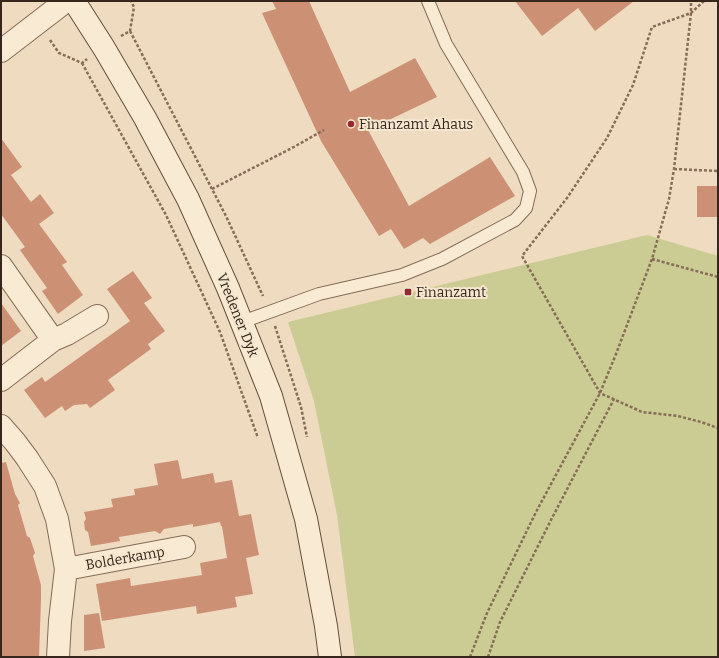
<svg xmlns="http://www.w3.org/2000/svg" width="719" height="658" viewBox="0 0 719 658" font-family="Bitter,serif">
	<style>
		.green { fill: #cbcc94 }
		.building { fill: #cc9175 }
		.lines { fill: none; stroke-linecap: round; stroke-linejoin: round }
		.service-casing { stroke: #876c58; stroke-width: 14 }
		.minor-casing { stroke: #876c58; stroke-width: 24 }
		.secondary-casing { stroke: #684d3b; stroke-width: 24 }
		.path { stroke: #876c58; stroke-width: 2.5; stroke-dasharray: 3 2; stroke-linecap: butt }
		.service { stroke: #f9ead3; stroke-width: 12 }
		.minor { stroke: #f9ead3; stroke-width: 22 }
		.secondary { stroke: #f9ead3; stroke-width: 22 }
		.poi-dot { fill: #962733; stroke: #f5e7cf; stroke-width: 1.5 }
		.labels { text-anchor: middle; stroke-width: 4; stroke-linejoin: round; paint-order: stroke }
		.poi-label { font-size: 14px; fill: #36261c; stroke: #f5e7cf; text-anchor: start }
		.street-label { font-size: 14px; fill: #36261c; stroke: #f5e7cf }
	</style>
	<rect width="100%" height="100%" fill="#eedbc0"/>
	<path class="green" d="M647,235L718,256V657H355L337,515L314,401L288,322Z"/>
	<path class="building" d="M272,1H309L350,92L415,58L437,97L368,130L409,206L490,157L515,196L430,244L423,238L404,249L391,229L379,236L321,141L262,13L276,9Z
		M515,1H634L595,31L578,8L542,36Z
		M1,138L22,167L11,175L31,202L40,194L54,213L39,224L67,262L62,265L83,295L58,314L42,291L47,288L20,250L25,247L1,214Z
		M697,186H718V217H697Z
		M133,271L152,298L144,303L165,331L148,344L151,349L108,380L115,390L90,408L87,404L74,405L65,411L62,406L45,418L24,390L42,377L45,382L130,321L107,289Z
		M1,303L21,331L1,346Z
		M178,460L182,479L213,473L215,483L232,480L239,516L251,514L259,555L246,558L253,594L235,597L237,607L197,614L196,606L102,621L96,584L130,578L131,586L202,575L200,563L227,558L222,526H221L220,522L193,527V524L164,529L160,534L155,531L119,537L120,541L91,546L88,532L85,530L84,522L86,519L84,512L113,507L111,499L135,495L134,489L158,485L154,464Z
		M6,462L15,494L20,503L18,505L27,536L30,538L35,553L33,556L41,585V600L39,657H1V463Z
		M99,613L105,648L84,651V615Z"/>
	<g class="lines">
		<defs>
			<path id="service" d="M242,322L319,294L402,275L442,259L515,220L526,208L530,191L523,172L446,44L428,1"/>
			<path id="minor" d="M1,51L66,1
				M1,266L53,340L1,380
				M53,340L67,334L97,316
				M1,426L15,442L27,458L45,486L57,519L66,569L60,621L58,657
				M66,569L184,547"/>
			<path id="secondary" d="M74,1L104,48L145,118L188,199L228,288L271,396L306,519L326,626L330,657"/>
		</defs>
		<use href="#service" class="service-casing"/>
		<use href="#minor" class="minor-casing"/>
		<use href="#secondary" class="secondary-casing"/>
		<path class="path" d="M704,1L691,13L652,27L633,85L607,138L567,198L522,256L600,393L642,412L678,416L701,422L718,428
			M130,31L226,216L263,296
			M121,36L130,31L134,7L131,1
			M50,40L59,53L82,63L87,59
			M82,63L166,215L220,332L258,438
			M674,169L718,171
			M212,189L292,148L324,130
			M652,259L718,277
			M275,326L301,407L307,437
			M470,657L487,613L536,512L600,393L616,354L652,259L669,199L674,169L691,13V1
			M488,657L500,622L551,520L614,399"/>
		<use href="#service" class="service"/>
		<use href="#minor" class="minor"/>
		<use href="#secondary" class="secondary"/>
	</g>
	<g class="poi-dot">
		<circle cx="351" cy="124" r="4"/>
		<rect x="404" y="288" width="8" height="8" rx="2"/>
	</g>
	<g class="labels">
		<g class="poi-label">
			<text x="359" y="129">Finanzamt Ahaus</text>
			<text x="416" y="297">Finanzamt</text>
		</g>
		<g class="street-label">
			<text transform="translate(238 315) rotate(68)" y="5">Vredener Dyk</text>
			<text transform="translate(125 558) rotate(-10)" y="5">Bolderkamp</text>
		</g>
	</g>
	<rect width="719" height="658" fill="none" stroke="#36261c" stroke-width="4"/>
</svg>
